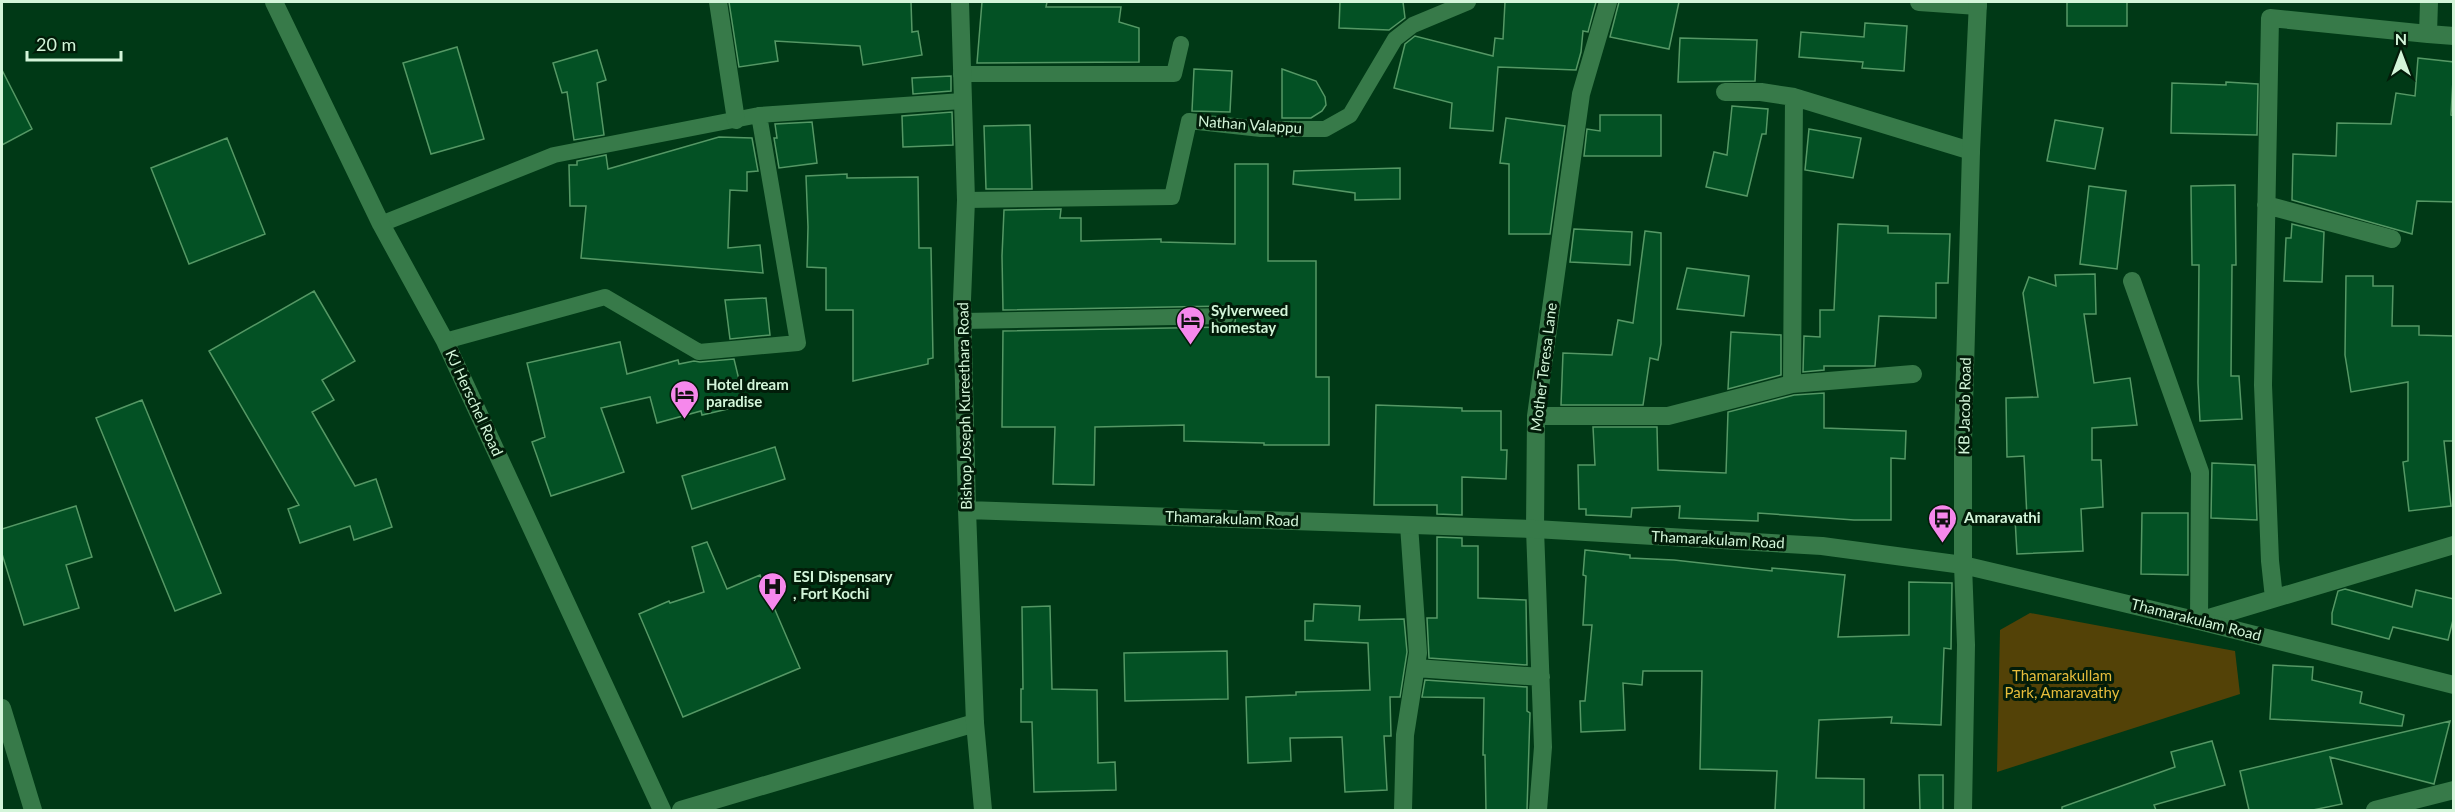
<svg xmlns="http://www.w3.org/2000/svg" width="2455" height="812" viewBox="0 0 2455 812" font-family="Lato,sans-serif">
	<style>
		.green { fill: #534207 }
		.building { fill: #035124; stroke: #559865; stroke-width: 1.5 }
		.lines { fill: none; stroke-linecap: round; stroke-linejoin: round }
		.lane { stroke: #377a49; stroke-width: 16 }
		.street { stroke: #377a49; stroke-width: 18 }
		.secondary { stroke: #377a49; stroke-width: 18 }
		.labels { text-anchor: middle; stroke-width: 6; stroke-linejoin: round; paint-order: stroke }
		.street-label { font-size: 15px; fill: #d3f5d9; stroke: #021c09 }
		.poi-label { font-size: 15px; font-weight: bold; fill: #d3f5d9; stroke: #021c09; text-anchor: start }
		.park-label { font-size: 15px; fill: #e6bd3b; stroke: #021c09 }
	</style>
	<rect width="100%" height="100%" fill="#003916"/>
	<path class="green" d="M2030,613L2235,651L2240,694L1997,772L2000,630Z"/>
	<path class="building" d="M729,2H911L912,32L918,31L922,55L863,65L860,46L775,41L778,61L739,67Z
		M982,2H1047L1046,7H1121L1119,22L1139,28V62L977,63Z
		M1340,2H1403L1405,18L1389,30L1339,28Z
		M1505,2H1596L1588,32L1583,31L1581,52L1576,70L1498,67L1493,131L1450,128L1452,103L1394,88L1405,44L1415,36L1493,56L1495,38L1503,39Z
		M1619,2H1679L1669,49L1610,37Z
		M2067,2H2127V26H2067Z
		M1865,23L1907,26L1904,71L1862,68L1863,62L1799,57L1801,32L1864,37Z
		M1680,38L1757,40L1755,81L1678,82Z
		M457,47L484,139L431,154L403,63Z
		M597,50L606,80L597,83L604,135L574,140L567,92L562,93L553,63Z
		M2418,58L2454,62L2451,115L2454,116V202L2417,201L2412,234L2292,200L2293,154L2336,156L2337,123L2391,124L2396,93L2415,96Z
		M1194,69L1232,71L1230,112L1192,111Z
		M1282,69L1316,81L1325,97L1326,105L1322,111L1311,118H1282Z
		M2,70L32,129L2,145Z
		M951,76V91L913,94L912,78Z
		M2226,82L2258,84L2257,135L2171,133L2172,83L2226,85Z
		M1732,106L1768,109L1766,134H1762L1747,196L1706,187L1714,152L1727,155Z
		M952,112L953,145L903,147L902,116Z
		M1600,115H1661V156H1584L1587,129L1600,131Z
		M1506,118L1565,126L1550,234H1509V164L1500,163Z
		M2055,120L2103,128L2095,169L2047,161Z
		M812,122L817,163L779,168L774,138H777L775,124Z
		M1030,125L1032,189H986L984,126Z
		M1809,129L1861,138L1853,178L1805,170Z
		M719,137L752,138L758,171L747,172V191L730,190L728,248L760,245L763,273L581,258L586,206H570L569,165H577V161L606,155L608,169Z
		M227,138L265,234L189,264L151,168Z
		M1235,164H1268V261H1316V377H1329V445H1264V443L1184,441V425L1095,427L1094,485L1053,484L1055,427H1002L1003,331L1226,327L1235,322L1236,315L1232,307L1226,306L1003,310L1002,256L1004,210L1061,209L1060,218H1081V241L1161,239V242L1235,244Z
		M1400,168V199L1355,200V193L1293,184L1294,171Z
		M847,174V178L918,177L919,248H931L933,358L928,359V364L853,381V310H826V268L807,267L808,227L806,176Z
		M2235,185L2236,265H2232L2231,376H2239L2242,419L2200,421L2198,383L2199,265H2192L2191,186Z
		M2089,186L2126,191L2117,269L2080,264Z
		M1838,224L1888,226V233L1950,234L1948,283H1936V318L1879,316L1875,366H1824V370L1803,372L1804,336L1820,337V310H1834Z
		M2292,224L2324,232L2322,282L2284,281L2286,238H2291Z
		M1574,229L1632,232L1630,265L1570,262Z
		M1645,231L1661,233V344L1658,360L1650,358L1643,405H1561L1563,353L1612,355L1618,320L1633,323Z
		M1687,268L1749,276L1744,316L1677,309Z
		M2095,274L2096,314H2084L2094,383L2130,378L2137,425L2092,428V460H2101L2103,507L2081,509L2083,551L2017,554L2015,518H2027L2024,456L2007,457L2006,398L2038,397L2023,293L2029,277L2056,286L2055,275Z
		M2346,276H2373V286H2393L2392,326H2419V335L2454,336V441H2444L2451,506L2409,511L2403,462L2408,461V382L2351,392L2345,355Z
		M314,291L355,361L322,380L334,400L312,412L355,486L376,479L392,527L354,540L350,526L300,543L288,509L299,505L209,351Z
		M766,298L770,335L730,339L725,300Z
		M1731,332L1781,335V375L1728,389Z
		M620,342L627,374L678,360L679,364L694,361L700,362L734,359L745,405L702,415L701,411L657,423L650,397L601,408L624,472L551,496L532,442L545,437L527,363Z
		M1824,393V428L1906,431L1905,459L1891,458V520H1854L1758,513V521L1679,518L1680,506L1632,508L1631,517L1586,515V509H1579L1578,465H1595L1593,427H1657L1658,470L1726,473L1728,412L1794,395Z
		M142,400L221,593L175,611L96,418Z
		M1376,405L1462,408V411H1501V450H1507L1506,479L1462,477V515L1437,514V505H1374Z
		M775,447L785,479L692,509L682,476Z
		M2212,463L2255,465L2257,520L2211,518Z
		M76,506L92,557L66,565L79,608L24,625L2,554V529Z
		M2142,513H2188V575L2141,574Z
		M1437,537L1462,538V546H1478V598L1526,600L1527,665L1429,658L1427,618H1437Z
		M707,542L727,589L760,575L800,668L683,717L639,614L669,601L670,603L704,592L692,547Z
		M1585,550L1630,555V558L1674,560L1772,571V568L1845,575L1838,637L1909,635V582L1952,583L1951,649L1944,648L1941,725L1891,723L1892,717L1819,720L1816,778L1864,779V810H1775L1777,771L1700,769L1702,671H1643L1642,685L1623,683L1625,730L1581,732L1580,701H1585L1592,625H1583L1586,576L1583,575Z
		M2345,589L2412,607L2416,590L2454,599V616L2448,640L2393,627L2389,639L2332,624V613L2338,591Z
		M1314,604L1360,606L1359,620L1404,619L1407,652L1400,697H1390L1391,736H1384L1387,790L1345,792L1342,737L1290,738L1291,761L1248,763L1246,697L1296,695V692L1370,690L1368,643L1305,640V621H1313Z
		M1050,606L1052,689L1097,690L1098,763L1115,762L1116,790L1034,792L1032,722H1021V689H1023L1022,607Z
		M1227,651L1228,699L1125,701L1124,653Z
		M2273,665L2313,667L2312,680L2362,692L2360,703L2404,715L2402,726L2270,719Z
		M1425,680L1527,687V711L1530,713L1527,810H1486L1485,755H1483L1484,698L1422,697Z
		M2450,721L2434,784L2330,757L2342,804L2313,810H2249L2240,771Z
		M2212,741L2225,785L2154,805L2156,810H2062V807L2175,767L2171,752Z
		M1919,775H1943V810H1920Z"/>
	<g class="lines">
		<path class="lane" d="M961,74H1174L1181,44
			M966,200L1172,197L1189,121L1261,129H1325L1350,115L1395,39L1413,25L1468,2
			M381,224L554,155L759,115L962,101
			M963,321L1226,316
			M445,341L605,297L699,352L798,343L759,115"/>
		<path class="street" d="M718,2L736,120
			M1919,2L1978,6
			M2429,2L2428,34L2454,36
			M1725,92H1761L1794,97L1971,151
			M2266,205L2392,239
			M2132,281L2200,472L2199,621L2454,545
			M1792,384L1794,97
			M1536,416H1668L1792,384L1913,374
			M2274,598L2270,561L2263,385L2270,18L2428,34
			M1416,668L1541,677
			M2,708L33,810
			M681,810L975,723
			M1403,810L1405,735L1418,653L1409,525
			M1538,810L1543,747L1535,529L1536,416L1581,94L1608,2
			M2375,810L2454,790"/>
		<path class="secondary" d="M274,2L381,224L445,341L662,810
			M960,2L966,200L962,300L967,510L975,723L983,810
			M967,510L1535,529L1822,546L1963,565L2199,621L2454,685
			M1963,810L1966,645L1963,565V441L1971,151L1978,2"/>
	</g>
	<defs>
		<symbol id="hotel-pin" viewBox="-11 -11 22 30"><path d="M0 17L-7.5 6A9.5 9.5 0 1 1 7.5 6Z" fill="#f688ec" stroke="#021c09"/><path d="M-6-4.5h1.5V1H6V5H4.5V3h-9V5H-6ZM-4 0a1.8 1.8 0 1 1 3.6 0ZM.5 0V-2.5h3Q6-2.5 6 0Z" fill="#111"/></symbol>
		<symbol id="bus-pin" viewBox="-11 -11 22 30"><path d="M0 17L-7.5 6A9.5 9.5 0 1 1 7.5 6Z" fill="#f688ec" stroke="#021c09"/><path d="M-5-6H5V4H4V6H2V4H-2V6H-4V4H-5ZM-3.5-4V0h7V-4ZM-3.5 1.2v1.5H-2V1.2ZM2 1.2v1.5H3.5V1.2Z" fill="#111"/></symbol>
		<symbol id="hospital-pin" viewBox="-11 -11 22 30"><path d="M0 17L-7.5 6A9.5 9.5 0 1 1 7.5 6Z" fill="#f688ec" stroke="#021c09"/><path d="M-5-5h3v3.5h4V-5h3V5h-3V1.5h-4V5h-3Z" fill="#111"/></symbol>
	</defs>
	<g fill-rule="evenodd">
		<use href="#hotel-pin" x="1174" y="304" width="33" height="45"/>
		<use href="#hotel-pin" x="668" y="378" width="33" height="45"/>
		<use href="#bus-pin" x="1926" y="502" width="33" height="45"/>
		<use href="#hospital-pin" x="756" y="570" width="33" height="45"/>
	</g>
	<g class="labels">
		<g class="street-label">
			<text transform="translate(1250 125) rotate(4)" y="5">Nathan Valappu</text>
			<text transform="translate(1544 367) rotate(-83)" y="5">Mother Teresa Lane</text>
			<text transform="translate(474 403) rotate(65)" y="5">KJ Herschel Road</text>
			<text transform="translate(965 406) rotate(-91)" y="5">Bishop Joseph Kureethara Road</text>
			<text transform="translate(1965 406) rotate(-89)" y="5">KB Jacob Road</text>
			<text transform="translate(1232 519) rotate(2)" y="5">Thamarakulam Road</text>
			<text transform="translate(1718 540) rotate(3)" y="5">Thamarakulam Road</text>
			<text transform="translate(2196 620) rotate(14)" y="5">Thamarakulam Road</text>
		</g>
		<g class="poi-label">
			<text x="1211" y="316">Sylverweed<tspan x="1211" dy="17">homestay</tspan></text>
			<text x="706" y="390">Hotel dream<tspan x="706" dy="17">paradise</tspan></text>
			<text x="1964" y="523">Amaravathi</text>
			<text x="793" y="582">ESI Dispensary<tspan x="793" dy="17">, Fort Kochi</tspan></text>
		</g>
		<g class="park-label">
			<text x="2062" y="681">Thamarakullam<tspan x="2062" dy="17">Park, Amaravathy</tspan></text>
		</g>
	</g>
	<rect width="2455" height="812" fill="none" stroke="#d3f5d9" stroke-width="6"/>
	<g transform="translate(2401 54)" stroke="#021c09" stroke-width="4.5" paint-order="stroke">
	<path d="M0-4.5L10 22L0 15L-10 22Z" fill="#d3f5d9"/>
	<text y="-9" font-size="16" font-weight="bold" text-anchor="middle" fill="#d3f5d9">N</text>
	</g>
	<path d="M27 51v9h94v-9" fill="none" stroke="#d3f5d9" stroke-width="3"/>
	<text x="36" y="51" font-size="18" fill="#d3f5d9" stroke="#021c09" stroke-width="4.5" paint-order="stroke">20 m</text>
</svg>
